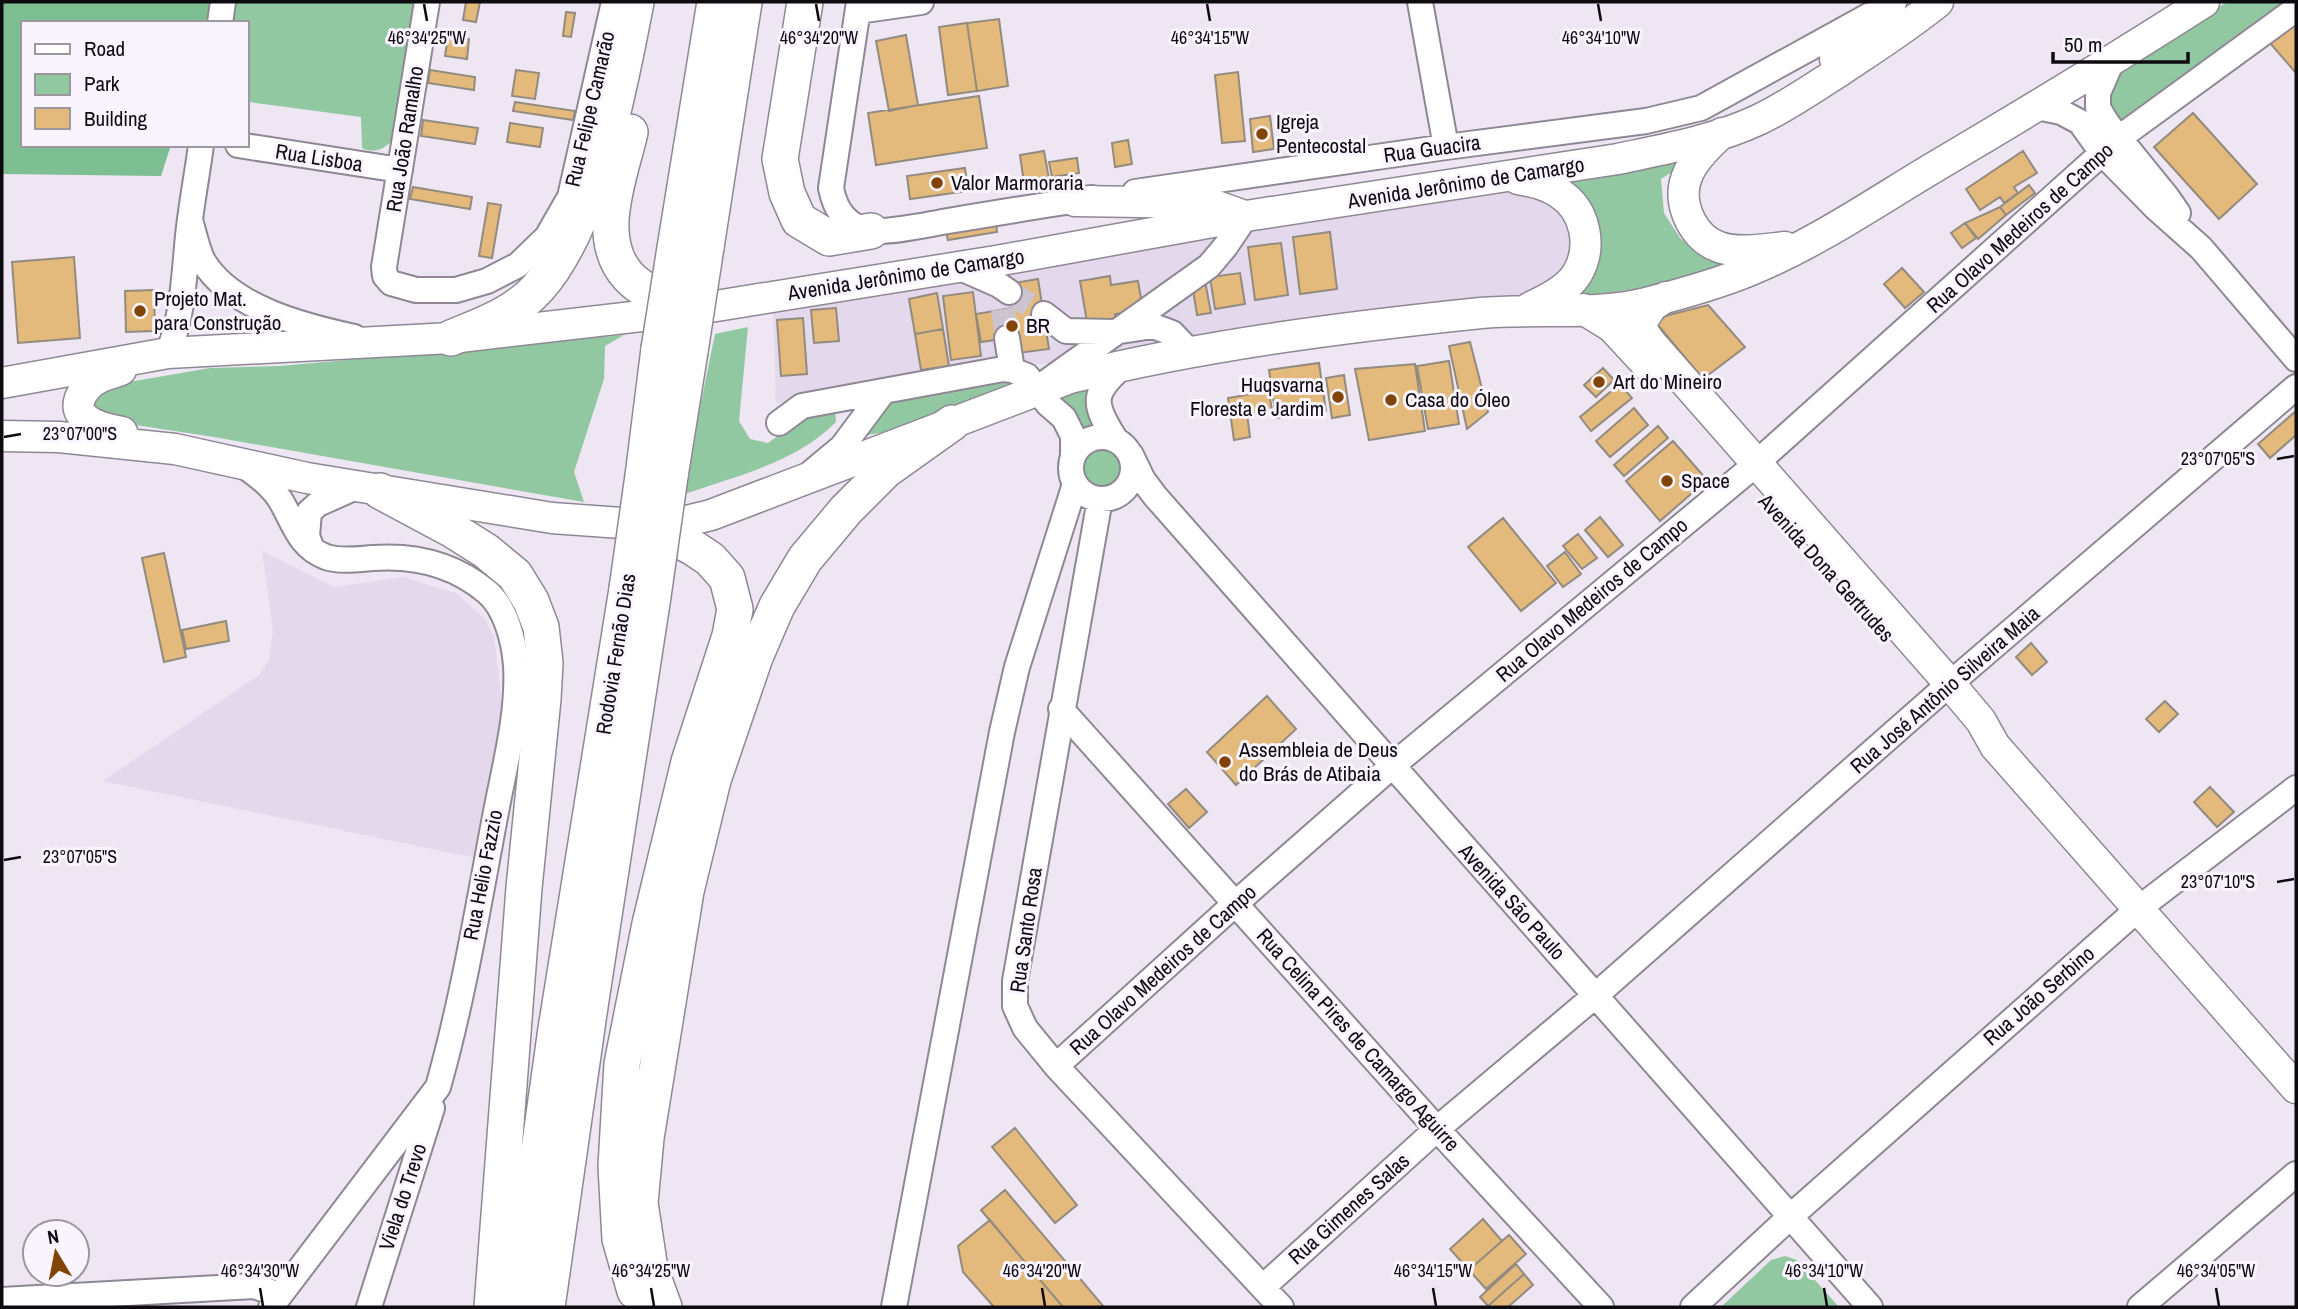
<svg xmlns="http://www.w3.org/2000/svg" width="2298" height="1309" viewBox="0 0 2298 1309" font-family="'Archivo Narrow',sans-serif">
	<style>
		.built { fill: #e4d8ec }
		.green { fill: #91c8a2 }
		.forest { fill: #7dbf93 }
		.building { fill: #e3ba7b; stroke: #938b7f; stroke-width: 2 }
		.lines { fill: none; stroke-linecap: round; stroke-linejoin: round }
		.minor-tunnel { stroke: #ccc5d1; stroke-width: 24; stroke-dasharray: 24 12; stroke-linecap: butt }
		.minor-casing { stroke: #8f8894; stroke-width: 28 }
		.major-casing { stroke: #8f8894; stroke-width: 33 }
		.highway-casing { stroke: #8f8894; stroke-width: 38 }
		.minor { stroke: #fff; stroke-width: 24 }
		.major { stroke: #fff; stroke-width: 30 }
		.highway { stroke: #fff; stroke-width: 35 }
		.highway-bridge-casing { stroke: #8f8894; stroke-width: 38; stroke-linecap: butt }
		.highway-bridge { stroke: #fff; stroke-width: 35 }
		.ticks { fill: none; stroke: #0e0b10; stroke-width: 2.5 }
		.poi-dot { fill: #824404; stroke: #faf4ff; stroke-width: 2.5 }
		.labels { text-anchor: middle; stroke-width: 6; stroke-linejoin: round; paint-order: stroke }
		.street-label { font-size: 21px; fill: #0e0b10; stroke: #faf4ff }
		.poi-label { font-size: 21px; fill: #0e0b10; stroke: #faf4ff; text-anchor: start }
		.ticks-label { font-size: 18px; text-anchor: middle; fill: #0e0b10; stroke: #faf4ff; stroke-width: 6; stroke-linejoin: round; paint-order: stroke }
	</style>
	<rect width="100%" height="100%" fill="#eee6f3"/>
	<path class="built" d="M1503,188L1551,200L1576,232L1566,273L1546,290L1519,297L1177,340L1061,362L1024,366L804,400L776,403L773,305Z
		M262,551L334,587L402,577L456,593L485,619L494,636L501,695L500,719L476,858L103,781L259,675L269,660L273,630Z"/>
	<path class="green" d="M231,2H415L393,140C384,149 374,154 362,148L361,117L249,102L247,112V23H228Z
		M2227,2H2296L2120,127L2105,108L2110,78L2125,66Z
		M1678,156L1680,167L1661,179L1664,213L1680,238L1701,255L1735,258L1734,263L1661,285L1583,297L1570,301L1589,272L1554,176Z
		M748,327L739,421L750,439L768,443L818,407L835,408L836,422C796,463 735,476 682,495L715,334Z
		M624,335L605,346L604,379L574,472L584,502L214,437L103,420L93,411L94,398L100,387L210,368L280,366Z
		M1013,377L1003,390L903,429L867,435L886,407L897,394Z
		M1096,381L1104,434L1086,437L1078,444L1049,399Z
		M1097,445C1116,447 1129,460 1121,479L1108,490C1078,490 1065,452 1097,445Z
		M1785,1256L1797,1260L1839,1307H1721L1771,1260Z"/>
	<path class="forest" d="M2,2H215L208,23H23V145H171L161,176L2,174Z"/>
	<path class="building" d="M466,2H480L476,22L463,20Z
		M566,12L575,13L571,37L563,36Z
		M999,19L1008,86L977,91L967,23Z
		M967,23L977,91L948,95L939,27Z
		M2296,23V73L2269,42Z
		M906,35L918,105L889,111L876,41Z
		M448,36L469,39L467,59L445,56Z
		M430,70L475,77L474,90L428,83Z
		M516,70L539,73L535,99L512,96Z
		M1238,72L1245,141L1222,143L1215,75Z
		M979,96L987,148L876,165L868,113Z
		M515,102L575,111L573,120L513,111Z
		M2193,113L2257,184L2219,219L2154,147Z
		M1270,116L1274,149L1253,152L1250,119Z
		M423,120L478,128L475,144L421,136Z
		M510,123L543,128L540,147L507,142Z
		M1128,140L1132,164L1115,167L1112,143Z
		M1044,151L1049,179L1024,183L1020,155Z
		M2023,151L2037,173L2014,187L2018,193L2004,203L2000,197L1980,210L1966,189Z
		M1077,158L1079,173L1052,177L1049,162Z
		M965,168L968,191L910,199L907,176Z
		M2029,185L2035,193L2006,215L2000,207Z
		M413,187L472,197L470,209L410,199Z
		M488,203L501,205L492,258L479,256Z
		M2000,207L2006,215L1978,239L1965,223Z
		M996,223L997,232L948,240L946,231Z
		M1965,223L1976,238L1962,248L1951,233Z
		M1330,232L1337,289L1300,294L1293,237Z
		M1281,243L1288,295L1255,300L1248,247Z
		M74,257L80,338L18,343L12,262Z
		M1902,268L1924,292L1905,308L1884,284Z
		M1240,273L1245,304L1215,309L1210,277Z
		M1110,276L1111,285L1138,281L1143,310L1115,314L1116,323L1088,328L1080,281Z
		M1038,279L1049,349L1018,353L1015,337L981,342L976,314L1012,308L1008,284Z
		M1205,281L1211,313L1197,315L1192,283Z
		M154,290L155,331L126,332L125,291Z
		M973,292L981,356L951,360L943,296Z
		M937,293L943,329L915,334L909,299Z
		M1708,305L1745,347L1703,379L1657,324L1665,316Z
		M836,308L839,341L814,343L811,310Z
		M803,318L807,374L781,376L777,320Z
		M943,329L949,366L921,370L915,334Z
		M1470,342L1488,412L1467,429L1449,346Z
		M1449,361L1459,424L1428,429L1417,366Z
		M1319,363L1326,411L1276,418L1269,370Z
		M1415,364L1425,431L1369,440L1355,369Z
		M1603,368L1614,380L1596,397L1584,385Z
		M1344,375L1350,415L1332,418L1326,378Z
		M1620,384L1632,398L1591,431L1580,417Z
		M1269,391L1272,411L1247,414L1250,437L1234,440L1228,398Z
		M1634,408L1648,425L1610,457L1596,441Z
		M2296,411V435L2270,458L2258,444Z
		M1658,426L1668,438L1624,476L1614,465Z
		M1673,441L1707,480L1660,521L1626,481Z
		M1600,517L1623,545L1608,557L1585,530Z
		M1503,518L1556,583L1521,611L1468,547Z
		M1578,534L1597,558L1582,569L1563,546Z
		M1565,552L1581,574L1563,587L1547,566Z
		M164,553L186,657L164,662L142,558Z
		M226,621L229,641L186,649L182,630Z
		M2031,643L2047,662L2032,675L2016,657Z
		M1267,696L1296,729L1236,785L1207,752Z
		M2165,701L2178,714L2159,732L2146,719Z
		M2210,787L2234,812L2217,827L2194,802Z
		M1186,789L1207,812L1189,828L1168,804Z
		M1015,1128L1077,1205L1055,1223L992,1147Z
		M1005,1190L1104,1307H1063L1024,1261L981,1210Z
		M1483,1219L1502,1241L1469,1270L1450,1249Z
		M990,1220L1024,1261L1063,1307H994L963,1272L958,1246Z
		M1509,1235L1526,1254L1486,1289L1469,1270Z
		M1516,1264L1524,1274L1488,1306L1480,1297Z
		M1524,1274L1533,1285L1508,1307H1489L1488,1306Z"/>
	<g class="lines">
		<path class="minor-tunnel" d="M1009,292L1044,314
			M1003,309L1007,338"/>
		<defs>
			<path id="minor" d="M427,2L384,267L385,276L391,283L416,290H456L487,281L518,265L547,237L570,197L614,2
				M859,2L831,188C835,210 848,229 873,231C895,232 925,225 948,221C996,213 1044,205 1092,198
				M1420,2L1446,147
				M858,11L921,2
				M220,23L223,2
				M2112,61L2098,93V108L2107,123L2167,197L2178,213
				M2037,107L2061,112L2080,122L2103,154L2156,208L2201,248L2296,359
				M238,145L400,170
				M1135,192L1446,147L1646,121L1701,108L1870,15
				M190,220C194,233 197,249 203,261C231,308 304,326 354,337
				M958,267L999,285L1009,292
				M1044,314L1066,331L1114,332L1153,326L1172,333L1190,352
				M1007,338L1012,370
				M168,353C183,316 184,276 188,236C191,206 197,176 201,145
				M1048,381L1209,266L1225,247L1246,216
				M779,423L802,406L1003,369L1012,370L1027,376L1048,404L1064,418L1073,436V456
				M1071 468a31 31 0 1 1 62 0a31 31 0 1 1-62 0Z
				M1116,440C1092,403 1091,393 1125,364
				M1131,455L1143,480L1155,496L1870,1307
				M243,465C257,475 272,486 281,501C294,523 299,547 326,557C341,562 358,559 373,558C415,555 455,565 487,592C506,608 514,641 516,665C519,715 504,768 495,817C478,907 463,999 438,1087L271,1307
				M812,472L842,447L883,392
				M1100,499L1015,981V1006L1025,1028L1056,1066L1281,1307
				M312,549L307,536L309,512L318,504L356,487
				M1061,709L1437,1129L1601,1307
				M1056,1066L1236,903L1392,766L1743,475L2119,138L2296,9
				M1263,1287L1437,1129L1596,995L1938,694L2296,387
				M2,1300L254,1286L280,1295
				M369,1307L432,1108
				M894,1307L1002,732L1017,667L1075,484
				M1693,1307L1791,1216L2138,909L2296,788
				M2140,1307L2296,1174"/>
			<path id="major" d="M1835,59L1891,2
				M1722,133C1694,158 1671,184 1691,222C1697,233 1707,243 1719,247C1737,254 1766,249 1785,247
				M1518,179C1533,182 1546,184 1559,193C1586,210 1593,247 1577,274C1567,290 1546,300 1529,308
				M1075,201L1208,203L1239,214
				M1666,297L1652,306L1641,323L1644,333L1651,343L1950,684L1981,721L1995,746L2296,1088
				M1583,309L1612,327L1649,367
				M121,370C114,373 106,374 99,378C90,382 84,389 80,398C71,422 106,429 122,432
				M2,383L168,353L451,338L685,311L996,261L1246,216L1618,159C1665,149 1715,140 1758,120C1786,107 1811,89 1837,73C1871,50 1906,28 1938,2
				M2,436L59,437L175,449L307,478L552,518L649,525L682,522L711,515L1070,378C1203,345 1345,327 1481,313C1535,308 1594,316 1646,303C1681,294 1718,284 1751,270C1819,242 1880,199 1943,162C2031,110 2118,57 2204,2"/>
			<path id="highway" d="M805,2L780,159L787,193L799,220L829,238L871,231
				M630,132C620,176 593,239 629,277C643,292 667,301 685,311
				M706,247L744,2
				M675,248L715,2
				M451,338C482,325 515,314 538,288C595,224 620,85 636,2
				M643,476L659,349
				M670,476L691,345
				M380,491L451,529L486,551L515,575L531,601L541,627L545,663L543,699L524,888L492,1307
				M635,1291L620,1239L616,1166L622,1064L650,924L689,762L730,636L735,609L727,578L710,559L692,547L649,525
				M517,1307L556,1029L627,589
				M547,1307L589,1013L653,596
				M664,1307L650,1269L640,1203L646,1138L686,891L713,780L755,657L777,606L805,559L846,510L886,470L952,423"/>
		</defs>
		<use href="#minor" class="minor-casing"/>
		<use href="#major" class="major-casing"/>
		<use href="#highway" class="highway-casing"/>
		<use href="#minor" class="minor"/>
		<use href="#major" class="major"/>
		<use href="#highway" class="highway"/>
		<defs>
			<path id="highway-bridge" d="M691,345L706,247
				M659,349L675,248
				M627,589L643,476
				M653,596L670,476"/>
		</defs>
		<use href="#highway-bridge" class="highway-bridge-casing"/>
		<use href="#highway-bridge" class="highway-bridge"/>
	</g>
	<path class="ticks" d="M424,4L427,21M816,4L819,21M1207,4L1210,21M1598,4L1601,21M4,437L21,434M2277,459L2294,456M4,860L21,857M2277,882L2294,879M260,1288L263,1306M651,1288L654,1306M1042,1288L1045,1306M1433,1288L1436,1306M1824,1288L1827,1306M2216,1288L2219,1306"/>
	<g class="poi-dot">
		<circle cx="1262" cy="134" r="7"/>
		<circle cx="937" cy="183" r="7"/>
		<circle cx="140" cy="311" r="7"/>
		<circle cx="1012" cy="326" r="7"/>
		<circle cx="1599" cy="382" r="7"/>
		<circle cx="1338" cy="397" r="7"/>
		<circle cx="1391" cy="400" r="7"/>
		<circle cx="1667" cy="481" r="7"/>
		<circle cx="1225" cy="762" r="7"/>
	</g>
	<g class="labels">
		<g class="street-label">
			<text transform="translate(590 109) rotate(-77)" y="7">Rua Felipe Camarão</text>
			<text transform="translate(405 139) rotate(-81)" y="7">Rua João Ramalho</text>
			<text transform="translate(1432 149) rotate(-8)" y="7">Rua Guacira</text>
			<text transform="translate(319 158) rotate(9)" y="7">Rua Lisboa</text>
			<text transform="translate(1466 183) rotate(-9)" y="7">Avenida Jerônimo de Camargo</text>
			<text transform="translate(2020 228) rotate(-42)" y="7">Rua Olavo Medeiros de Campo</text>
			<text transform="translate(906 275) rotate(-9)" y="7">Avenida Jerônimo de Camargo</text>
			<text transform="translate(1826 568) rotate(48)" y="7">Avenida Dona Gertrudes</text>
			<text transform="translate(1592 600) rotate(-40)" y="7">Rua Olavo Medeiros de Campo</text>
			<text transform="translate(616 654) rotate(-81)" y="7">Rodovia Fernão Dias</text>
			<text transform="translate(1945 690) rotate(-41)" y="7">Rua José Antônio Silveira Maia</text>
			<text transform="translate(483 875) rotate(-79)" y="7">Rua Helio Fazzio</text>
			<text transform="translate(1512 902) rotate(48)" y="7">Avenida São Paulo</text>
			<text transform="translate(1026 930) rotate(-82)" y="7">Rua Santo Rosa</text>
			<text transform="translate(1163 970) rotate(-42)" y="7">Rua Olavo Medeiros de Campo</text>
			<text transform="translate(2039 996) rotate(-41)" y="7">Rua João Serbino</text>
			<text transform="translate(1358 1040) rotate(48)" y="7">Rua Celina Pires de Camargo Aguirre</text>
			<text transform="translate(403 1197) rotate(-72)" y="7">Viela do Trevo</text>
			<text transform="translate(1349 1209) rotate(-42)" y="7">Rua Gimenes Salas</text>
		</g>
		<g class="poi-label">
			<text x="1276" y="129">Igreja<tspan x="1276" dy="24">Pentecostal</tspan></text>
			<text x="951" y="190">Valor Marmoraria</text>
			<text x="154" y="306">Projeto Mat.<tspan x="154" dy="24">para Construção</tspan></text>
			<text x="1026" y="333">BR</text>
			<text x="1613" y="389">Art do Mineiro</text>
			<text x="1324" y="392" text-anchor="end">Huqsvarna<tspan x="1324" dy="24">Floresta e Jardim</tspan></text>
			<text x="1405" y="407">Casa do Óleo</text>
			<text x="1681" y="488">Space</text>
			<text x="1239" y="757">Assembleia de Deus<tspan x="1239" dy="24">do Brás de Atibaia</tspan></text>
		</g>
	</g>
	<g class="ticks-label">
		<text x="427" y="44">46°34'25"W</text>
		<text x="819" y="44">46°34'20"W</text>
		<text x="1210" y="44">46°34'15"W</text>
		<text x="1601" y="44">46°34'10"W</text>
		<text x="80" y="440">23°07'00"S</text>
		<text x="2218" y="465">23°07'05"S</text>
		<text x="80" y="863">23°07'05"S</text>
		<text x="2218" y="888">23°07'10"S</text>
		<text x="260" y="1277">46°34'30"W</text>
		<text x="651" y="1277">46°34'25"W</text>
		<text x="1042" y="1277">46°34'20"W</text>
		<text x="1433" y="1277">46°34'15"W</text>
		<text x="1824" y="1277">46°34'10"W</text>
		<text x="2216" y="1277">46°34'05"W</text>
	</g>
	<rect width="2298" height="1309" fill="none" stroke="#0e0b10" stroke-width="7"/>
	<rect x="21" y="21" width="228" height="126" fill="#faf4ff" stroke="#9c979f" stroke-width="2"/>
	<rect x="35" y="44" width="35" height="10" fill="#ffffff" stroke="#9c979f" stroke-width="2"/>
	<text x="84" y="56" font-size="21" fill="#0e0b10">Road</text>
	<rect x="35" y="74" width="35" height="21" fill="#91c8a2" stroke="#9c979f" stroke-width="2"/>
	<text x="84" y="91" font-size="21" fill="#0e0b10">Park</text>
	<rect x="35" y="108" width="35" height="21" fill="#e3ba7b" stroke="#9c979f" stroke-width="2"/>
	<text x="84" y="126" font-size="21" fill="#0e0b10">Building</text>
	<g transform="translate(56 1253) rotate(350)"><circle r="33" fill="#faf4ff" stroke="#9c979f" stroke-width="2"/>
	<path d="M0-5L12 26L0 18L-12 26Z" fill="#824404"/>
	<text y="-10" font-size="19" font-weight="bold" text-anchor="middle" fill="#0e0b10">N</text>
	</g>
	<path d="M2053 52v10h135v-10" fill="none" stroke="#0e0b10" stroke-width="3.5"/>
	<text x="2064" y="52" font-size="21" fill="#0e0b10" stroke="#faf4ff" stroke-width="5" paint-order="stroke">50 m</text>
</svg>
